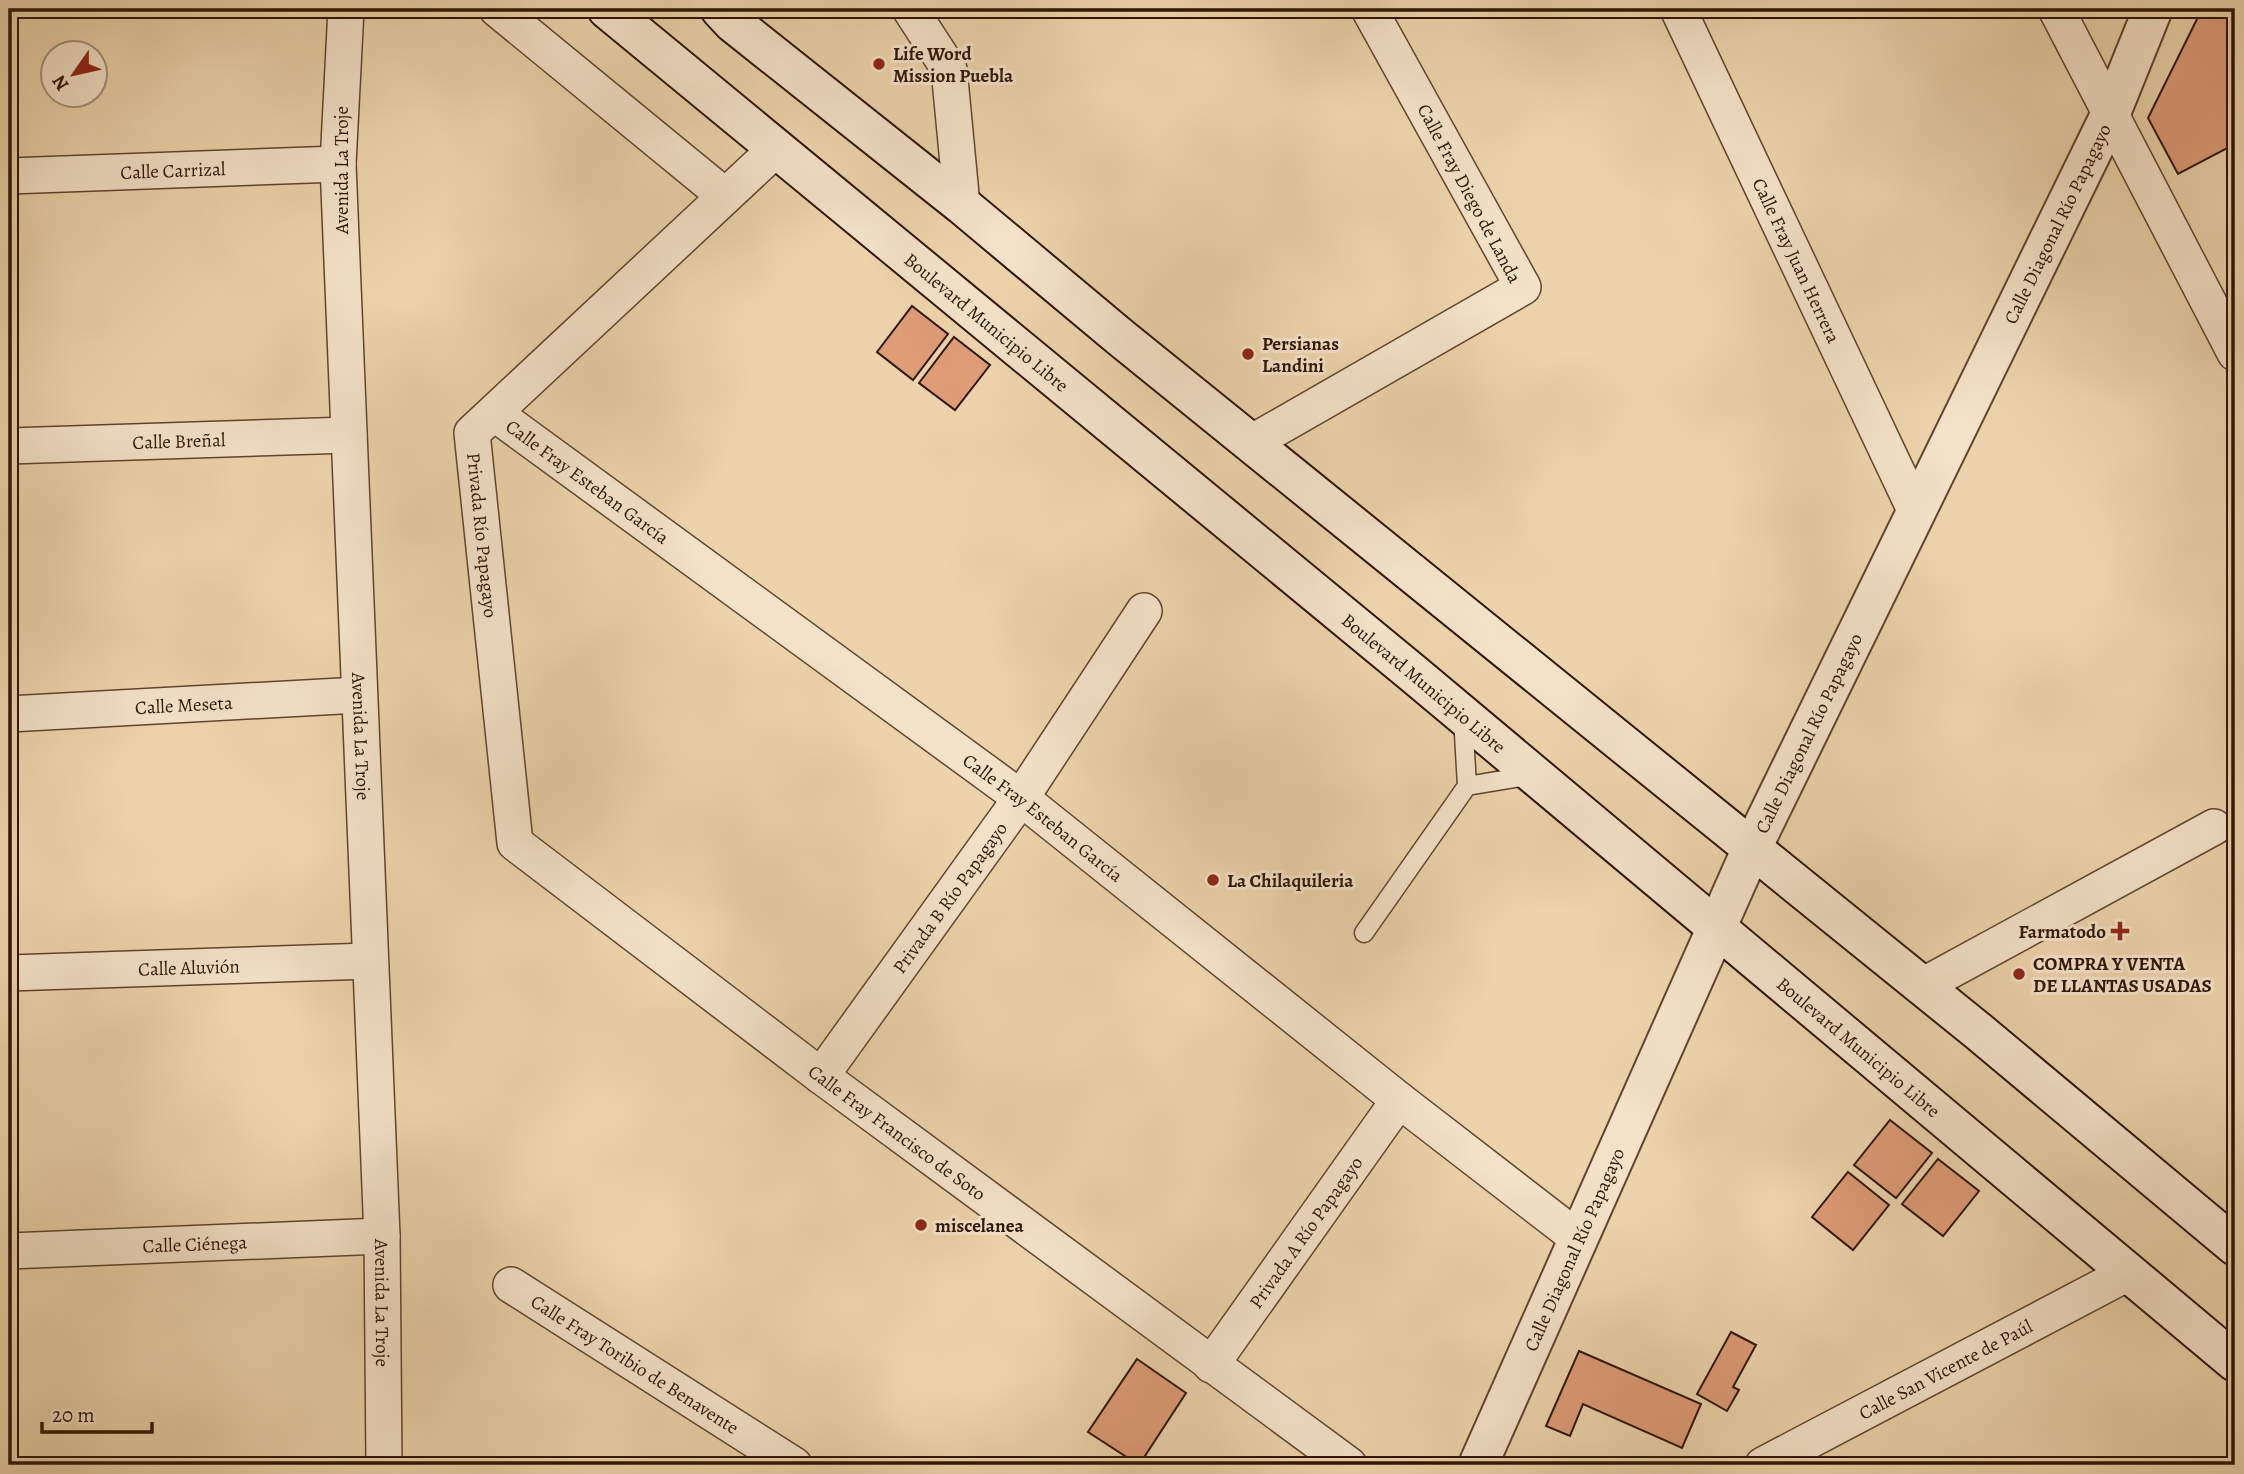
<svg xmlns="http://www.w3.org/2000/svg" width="2244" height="1474" viewBox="0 0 2244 1474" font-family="Alegreya,serif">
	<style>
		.building { fill: #de9c77; stroke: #2e1605; stroke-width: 2 }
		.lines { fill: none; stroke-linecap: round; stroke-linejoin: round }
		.service-casing { stroke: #5e452e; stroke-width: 21 }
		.minor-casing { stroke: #5e452e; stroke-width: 38 }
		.tertiary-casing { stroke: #5e452e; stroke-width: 42 }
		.secondary-casing { stroke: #2e1605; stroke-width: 42 }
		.service { stroke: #f3e2c8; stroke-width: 18 }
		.minor { stroke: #f3e2c8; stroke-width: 35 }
		.tertiary { stroke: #f3e2c8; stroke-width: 38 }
		.secondary { stroke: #f3e2c8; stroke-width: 38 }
		.poi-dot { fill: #8f2418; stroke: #f3e2c8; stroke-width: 2.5 }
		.labels { text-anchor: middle; stroke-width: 6; stroke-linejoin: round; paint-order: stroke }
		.poi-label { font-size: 19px; font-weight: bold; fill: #2e1605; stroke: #f3e2c8; text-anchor: start }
		.street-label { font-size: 19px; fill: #2e1605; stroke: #f3e2c8 }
	</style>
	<rect width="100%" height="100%" fill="#edd3ab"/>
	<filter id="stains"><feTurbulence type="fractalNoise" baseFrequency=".00286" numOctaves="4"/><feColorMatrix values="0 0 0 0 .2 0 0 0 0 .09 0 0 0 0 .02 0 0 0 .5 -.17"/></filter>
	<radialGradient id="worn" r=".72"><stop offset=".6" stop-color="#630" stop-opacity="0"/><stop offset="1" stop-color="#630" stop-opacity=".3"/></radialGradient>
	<path class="building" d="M2202,9H2233L2235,13V154L2231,146L2178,174L2148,118Z
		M912,306L948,334L913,380L877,352Z
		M954,337L990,365L955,410L919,383Z
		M1890,1120L1932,1153L1896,1198L1854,1165Z
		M1938,1159L1979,1191L1943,1236L1902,1204Z
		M1848,1172L1889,1205L1853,1250L1812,1217Z
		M1731,1332L1756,1345L1733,1387L1739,1390L1727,1411L1697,1394Z
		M1579,1351L1701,1404L1682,1448L1583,1404L1570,1436L1546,1426Z
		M1137,1359L1186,1393L1139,1465L1088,1432Z"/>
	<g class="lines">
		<defs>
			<path id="service" d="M1467,786L1532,775
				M1364,933L1467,786L1463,717"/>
			<g id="minor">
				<path id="s1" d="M346,9L338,164L382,1236L384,1465"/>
				<path d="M497,9L725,196"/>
				<path d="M910,9L949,69L962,205"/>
				<path id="s2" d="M1678,9L1916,512"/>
				<path d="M2056,9L2235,353"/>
				<path id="s3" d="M777,148L472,433L515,843L821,1076L1349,1465"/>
				<path id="s4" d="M9,176L338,164"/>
				<path id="s5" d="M494,413L1021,798L1399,1100L1579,1239"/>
				<path d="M1251,443L1523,287L1369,9"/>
				<path id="s6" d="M9,446L349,435"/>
				<path id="s7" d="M9,714L359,695"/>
				<path id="s8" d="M9,973L370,961"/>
				<path d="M1922,986L2214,827"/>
				<path id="s9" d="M821,1076L1021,798L1144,611"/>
				<path id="s10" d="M9,1251L382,1236"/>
				<path id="s11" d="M511,1285L794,1465"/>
				<path id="s12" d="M1211,1365L1399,1100"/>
				<path id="s13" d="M1763,1465L2128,1273"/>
			</g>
			<g id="tertiary">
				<path id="s14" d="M1478,1465L1752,848L2111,113L2153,9"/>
			</g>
			<g id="secondary">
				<path id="s15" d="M607,9L1415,675L2235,1362"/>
				<path d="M720,9L733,23L962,205L1120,337L1978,1031L2235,1246"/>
			</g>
		</defs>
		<use href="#service" class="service-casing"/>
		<use href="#minor" class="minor-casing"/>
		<use href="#tertiary" class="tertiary-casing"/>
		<use href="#secondary" class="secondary-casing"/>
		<use href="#service" class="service"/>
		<use href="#minor" class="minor"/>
		<use href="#tertiary" class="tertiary"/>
		<use href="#secondary" class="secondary"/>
	</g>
	<g class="poi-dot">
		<circle cx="879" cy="64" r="7"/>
		<circle cx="1248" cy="354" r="7"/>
		<circle cx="1213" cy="880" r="7"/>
		<path d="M2116.5 920.5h7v7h7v7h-7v7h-7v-7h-7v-7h7z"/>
		<circle cx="2019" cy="974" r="7"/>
		<circle cx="921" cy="1225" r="7"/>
	</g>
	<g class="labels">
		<g class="poi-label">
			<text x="893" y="60">Life Word<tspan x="893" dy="22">Mission Puebla</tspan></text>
			<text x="1262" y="350">Persianas<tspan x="1262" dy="22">Landini</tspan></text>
			<text x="1227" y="887">La Chilaquileria</text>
			<text x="2106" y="938" text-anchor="end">Farmatodo</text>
			<text x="2033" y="970">COMPRA Y VENTA<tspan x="2033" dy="22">DE LLANTAS USADAS</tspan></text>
			<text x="935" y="1232">miscelanea</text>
		</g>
		<g class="street-label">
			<text dy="7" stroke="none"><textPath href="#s4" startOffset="164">Calle Carrizal</textPath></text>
			<text transform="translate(341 170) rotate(-90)" y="7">Avenida La Troje</text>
			<text transform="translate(1470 193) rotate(62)" y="7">Calle Fray Diego de Landa</text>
			<text dy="7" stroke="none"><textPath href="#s14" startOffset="1370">Calle Diagonal Río Papagayo</textPath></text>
			<text dy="7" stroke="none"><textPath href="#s2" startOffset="278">Calle Fray Juan Herrera</textPath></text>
			<text dy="7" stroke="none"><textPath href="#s15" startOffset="492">Boulevard Municipio Libre</textPath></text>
			<text dy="7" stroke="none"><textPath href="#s6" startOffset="170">Calle Breñal</textPath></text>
			<text dy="7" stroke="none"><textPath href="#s5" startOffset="116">Calle Fray Esteban García</textPath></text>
			<text dy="7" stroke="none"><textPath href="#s3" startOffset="520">Privada Río Papagayo</textPath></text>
			<text dy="7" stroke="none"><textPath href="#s15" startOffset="1059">Boulevard Municipio Libre</textPath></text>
			<text dy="7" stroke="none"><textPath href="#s7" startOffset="175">Calle Meseta</textPath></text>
			<text dy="7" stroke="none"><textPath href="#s14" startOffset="803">Calle Diagonal Río Papagayo</textPath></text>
			<text dy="7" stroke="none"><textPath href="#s1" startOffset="728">Avenida La Troje</textPath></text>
			<text dy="7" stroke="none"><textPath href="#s5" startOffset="682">Calle Fray Esteban García</textPath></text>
			<text dy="7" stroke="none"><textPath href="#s9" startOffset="220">Privada B Río Papagayo</textPath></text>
			<text dy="7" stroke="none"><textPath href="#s8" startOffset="180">Calle Aluvión</textPath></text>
			<text dy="7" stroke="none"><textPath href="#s15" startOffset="1626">Boulevard Municipio Libre</textPath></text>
			<text dy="7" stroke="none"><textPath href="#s3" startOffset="1309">Calle Fray Francisco de Soto</textPath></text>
			<text dy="7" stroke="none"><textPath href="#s12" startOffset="163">Privada A Río Papagayo</textPath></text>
			<text dy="7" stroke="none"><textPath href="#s10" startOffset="186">Calle Ciénega</textPath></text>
			<text dy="7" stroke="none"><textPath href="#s14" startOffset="236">Calle Diagonal Río Papagayo</textPath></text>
			<text dy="7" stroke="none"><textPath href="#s1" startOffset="1295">Avenida La Troje</textPath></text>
			<text dy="7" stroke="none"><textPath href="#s11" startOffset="147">Calle Fray Toribio de Benavente</textPath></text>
			<text dy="7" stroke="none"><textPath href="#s13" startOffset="206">Calle San Vicente de Paúl</textPath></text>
		</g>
	</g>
	<rect width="2244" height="1474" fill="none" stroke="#edd3ab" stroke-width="35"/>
	<rect x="10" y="10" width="2223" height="1453" fill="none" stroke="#2e1605" stroke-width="3.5"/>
	<rect x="18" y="18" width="2209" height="1439" fill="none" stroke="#2e1605" stroke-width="2"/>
	<g transform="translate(74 74) rotate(236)"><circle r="33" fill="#f3e2c8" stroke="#a4907a" stroke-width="2"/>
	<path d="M0-5L12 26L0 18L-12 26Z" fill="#8f2418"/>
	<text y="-10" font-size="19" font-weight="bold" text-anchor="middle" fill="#2e1605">N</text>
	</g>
	<path d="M42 1422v10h110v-10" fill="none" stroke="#2e1605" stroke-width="3.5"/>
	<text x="52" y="1422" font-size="21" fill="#2e1605" stroke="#f3e2c8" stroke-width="5" paint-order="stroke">20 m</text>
	<rect width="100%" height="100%" filter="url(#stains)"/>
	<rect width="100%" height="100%" fill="url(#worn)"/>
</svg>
